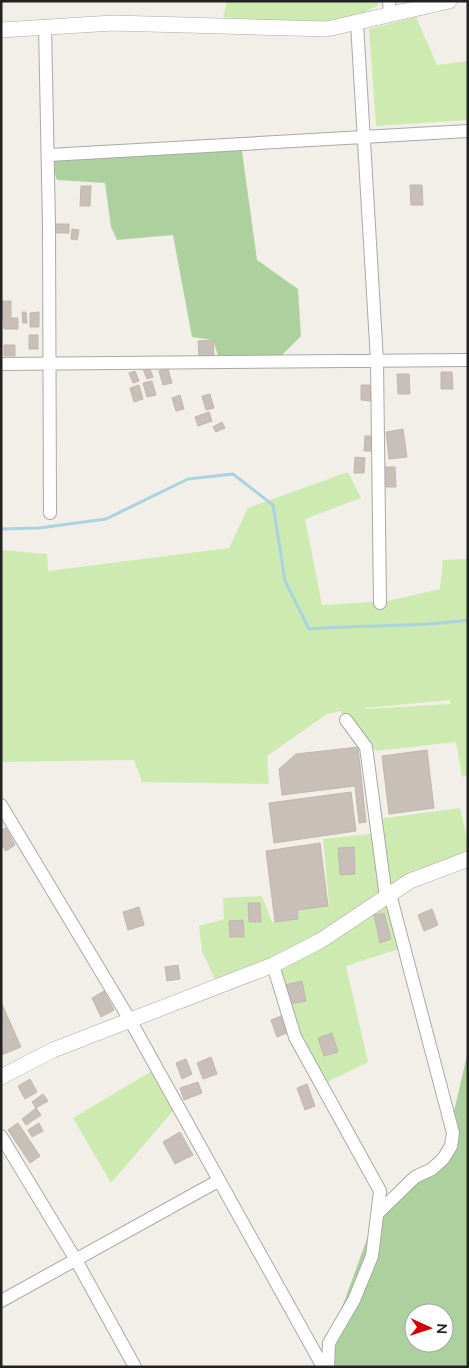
<svg xmlns="http://www.w3.org/2000/svg" width="469" height="1368" viewBox="0 0 469 1368" font-family="'Nunito Sans',sans-serif">
	<style>
		.grass { fill: #cdebb0; fill-rule: evenodd }
		.forest { fill: #add19e; fill-rule: evenodd }
		.lines { fill: none; stroke-linecap: round; stroke-linejoin: round }
		.stream { stroke: #aad3df; stroke-width: 3 }
		.building { fill: #c7bfb8; stroke: #c4b6ab }
		.minor-casing { stroke: #a9a9a9; stroke-width: 14 }
		.tertiary-casing { stroke: #a9a9a9; stroke-width: 16 }
		.minor { stroke: #fff; stroke-width: 12 }
		.tertiary { stroke: #fff; stroke-width: 15 }
	</style>
	<rect width="100%" height="100%" fill="#f2efe9"/>
	<path class="grass" d="M227,1H377L379,5L336,27L223,17Z
		M416,17L437,65L468,61V120L376,126L369,29Z
		M348,472L361,498L305,519L322,605L388,601L440,589L443,560L468,559V775L462,777L456,742L376,751L340,711L327,714L267,756L269,784L142,782L134,760L1,762V550L47,554L48,571L229,548L248,508ZM450,700V704L366,709V708Z
		M460,808L468,842V859L390,894L378,819Z
		M377,833L386,897L408,946L346,966L368,1062L321,1085L295,1037L274,969L218,986L202,951L199,926L224,919L223,898L262,896L272,922L298,919L297,910L329,905L323,839Z
		M152,1071L173,1111L111,1183L73,1118Z"/>
	<path class="forest" d="M241,144L257,260L298,289L301,336L276,361L220,362L213,340L192,337L173,235L117,240L111,227L105,183L57,180L49,155Z
		M468,1051V1367H326L329,1343L379,1206L443,1159ZM414,1313H444V1343H414Z"/>
	<g class="lines">
		<path class="stream" d="M1,529L39,528L106,519L188,479L233,474L273,505L285,581L309,629C362,624 415,628 468,620"/>
	</g>
	<path class="building" d="M410,185H422L423,205H411Z
		M81,186H91L90,206H80Z
		M55,224H69V233H55Z
		M72,229L79,230L77,240L71,239Z
		M1,301H11V318H18V329H4Z
		M22,312H26L27,323H23Z
		M39,312V327H30V313Z
		M29,335H38V349H29Z
		M213,340L214,355L199,356L198,341Z
		M4,345H15V356H4Z
		M149,367L153,377L147,379L143,369Z
		M168,369L172,383L163,385L159,371Z
		M135,371L139,381L133,383L129,373Z
		M441,372H452L453,389H441Z
		M397,374H409L410,394H398Z
		M152,381L156,395L147,397L143,383Z
		M139,385L143,399L134,402L130,388Z
		M361,385H371V401L361,400Z
		M210,394L214,408L206,410L202,396Z
		M180,395L184,409L176,411L172,398Z
		M209,412L212,421L198,426L195,417Z
		M222,422L225,428L216,432L213,427Z
		M403,429L407,457L389,459L386,432Z
		M365,436H375L374,451H364Z
		M355,457L365,458L364,473H354Z
		M383,467H395L396,487H384Z
		M358,747L366,822L359,823L355,786L282,795L279,769L296,754Z
		M427,750L434,808L389,814L382,756Z
		M351,792L356,831L274,843L269,803Z
		M6,828L15,845L6,851L3,847L1,848V830Z
		M320,843L328,906L297,910L298,919L275,922L266,851Z
		M354,847L355,874L340,875L338,848Z
		M248,903H260L261,922H249Z
		M139,907L144,925L128,930L123,912Z
		M432,909L438,925L424,931L418,915Z
		M384,913L391,939L380,943L374,915Z
		M243,920L244,937H230L229,921Z
		M178,965L180,979L167,981L165,967Z
		M302,981L306,1001L289,1004L285,985Z
		M104,991L114,1010L101,1017L92,998Z
		M1,1002L21,1047L1,1055Z
		M281,1016L287,1033L277,1037L271,1020Z
		M332,1033L338,1052L324,1056L318,1038Z
		M211,1057L217,1074L203,1079L197,1063Z
		M186,1059L192,1074L182,1079L176,1063Z
		M30,1079L37,1092L25,1099L18,1086Z
		M198,1082L202,1093L184,1100L180,1088Z
		M307,1084L315,1106L305,1110L297,1088Z
		M43,1094L48,1101L36,1108L32,1102Z
		M36,1108L41,1115L26,1125L22,1119Z
		M18,1123L40,1156L30,1163L8,1130Z
		M39,1123L43,1131L32,1137L28,1130Z
		M180,1132L193,1155L175,1164L163,1142Z"/>
	<g class="lines">
		<defs>
			<path id="minor" d="M389,1L390,14
				M357,23L377,361L380,603
				M45,26L49,225L50,513
				M49,155L468,131
				M1,364L468,360
				M346,720L366,747L386,897
				M1,805L130,1020L323,1367
				M273,965L295,1037L380,1191L372,1256L354,1300L329,1343L328,1367
				M1,1136L76,1260L135,1367
				M378,1213L415,1177L432,1169L443,1159L451,1146L453,1133L390,894
				M1,1301L218,1181"/>
			<path id="tertiary" d="M1,30L113,23L327,29L449,1
				M1,1077L53,1050L273,965L320,941L410,881L468,859"/>
		</defs>
		<use href="#minor" class="minor-casing"/>
		<use href="#tertiary" class="tertiary-casing"/>
		<use href="#minor" class="minor"/>
		<use href="#tertiary" class="tertiary"/>
	</g>
	<rect width="469" height="1368" fill="none" stroke="#222222" stroke-width="5"/>
	<g transform="translate(429 1328) rotate(93)"><circle r="24" fill="#ffffff" stroke="#a7a7a7"/>
	<path d="M0-4L9 19L0 12L-9 19Z" fill="#d40000"/>
	<text y="-8" font-size="14" font-weight="bold" text-anchor="middle" fill="#222222">N</text>
	</g>
</svg>
